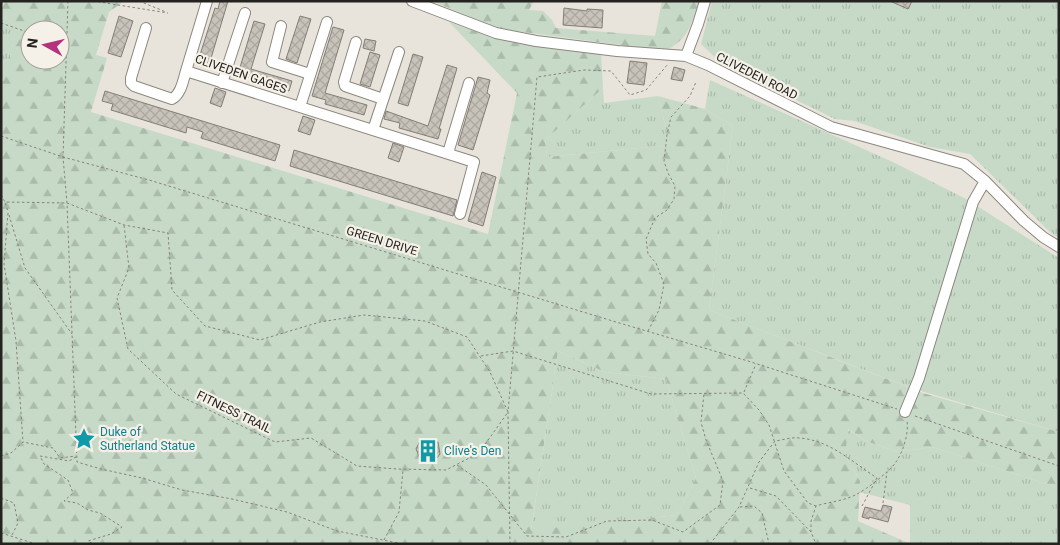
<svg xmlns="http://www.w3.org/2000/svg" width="1060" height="545" viewBox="0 0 1060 545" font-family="Roboto,sans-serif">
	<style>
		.grass { fill: url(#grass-tufts) }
		.forest { fill: url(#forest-firs); fill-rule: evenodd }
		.building { fill: url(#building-cross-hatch); stroke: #827e76 }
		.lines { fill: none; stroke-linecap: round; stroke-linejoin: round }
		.minor-casing { stroke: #8c887f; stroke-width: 12 }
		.path { stroke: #85827c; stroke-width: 1; stroke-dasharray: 2.5 2.5; stroke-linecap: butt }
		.minor { stroke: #fff; stroke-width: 10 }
		.labels { text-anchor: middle; stroke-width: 4.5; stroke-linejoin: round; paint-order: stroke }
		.street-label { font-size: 12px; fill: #24231f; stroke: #f6f1e8 }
		.culture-label { font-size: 12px; fill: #0d838f; stroke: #f6f1e8; text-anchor: start }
	</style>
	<defs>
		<pattern id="grass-tufts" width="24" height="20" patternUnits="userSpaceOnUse" patternTransform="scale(1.25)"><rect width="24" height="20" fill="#c7dac8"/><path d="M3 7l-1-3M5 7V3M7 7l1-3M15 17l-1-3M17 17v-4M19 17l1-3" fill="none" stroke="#abbbab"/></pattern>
		<pattern id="forest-firs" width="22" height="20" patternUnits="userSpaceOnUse" patternTransform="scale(1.25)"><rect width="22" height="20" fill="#c7dac8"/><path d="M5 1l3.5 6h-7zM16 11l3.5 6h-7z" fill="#abbbab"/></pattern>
		<pattern id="building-cross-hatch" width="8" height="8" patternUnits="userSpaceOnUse" patternTransform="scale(1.25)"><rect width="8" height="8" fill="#c8c3ba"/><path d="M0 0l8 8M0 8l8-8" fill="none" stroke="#aca79f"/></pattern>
	</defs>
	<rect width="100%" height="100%" fill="#e9e4db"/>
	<path class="grass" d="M712,1H1059V238L1050,232L970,154L930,147L854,121L835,119L722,64L701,44Z
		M1,16L17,25L10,58L1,64Z
		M710,80L895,163L966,199L1059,258V432L911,388L709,310L733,126L705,109Z
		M603,88L604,103L658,96L670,145L547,157L545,140Z
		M558,351L605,372L666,379L696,478L677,515L531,531Z
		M847,429L866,441L898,452L932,447L1059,488V544L910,543V505L859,492L860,481L845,456Z"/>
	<path class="forest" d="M1,1H124L109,12L96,55L107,58L91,112L488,234L517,93L449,22L498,39L554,48L601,53L603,88L545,140L547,157L670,145L658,96L705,109L733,126L709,310L923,393L1059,432V488L932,447L898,452L866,441L848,429L845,456L860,481L858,521L911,544H1V64L10,58L16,25L1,16ZM30,30H60V60H30ZM558,351L605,372L666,379L696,478L677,515L531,530Z
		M432,1H534L529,10L543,11L552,20L556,28L655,36L662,1H699C691,25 689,39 665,51L500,29Z"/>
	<path class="building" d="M220,1H228L209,65L198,61L215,8L218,9Z
		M890,1H912L908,9Z
		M564,8L587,11V9L603,10L602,28L563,25Z
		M119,16L133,21L121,57L108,53Z
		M300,16L311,19L297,63L286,59Z
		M254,21L265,24L251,69L292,81L289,91L238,74Z
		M333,27L344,30L325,93L367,105L364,115L325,104L326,100L312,96Z
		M365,39L376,41L374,51L363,48Z
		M370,52L380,55L370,87L360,84Z
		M413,54L423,57L408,106L398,103Z
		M630,61L647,63L644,85L627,83Z
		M447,65L457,68L439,129H441L438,139L399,128L400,123L384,119L386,111L428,126Z
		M674,67L685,70L682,81L671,79Z
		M478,77L490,80L487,93L490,95L473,150L458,145Z
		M215,88L226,92L221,107L210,103Z
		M105,91L280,145L275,161L201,138L203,132L187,127L186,133L111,110L113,104L102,101Z
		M303,116L315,120L310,135L298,131Z
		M393,143L404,147L399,162L388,158Z
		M294,150L457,200L453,216L290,166Z
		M482,172L496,177L483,226L468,221Z
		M420,441L438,442L440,454L433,463L421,461L416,449Z
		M883,505L892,507L888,522L869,517V519L862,517L865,507L881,511Z"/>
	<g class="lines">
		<defs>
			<path id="minor" d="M207,1L186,71L474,162L460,214
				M412,1L496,33L536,41L617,51L686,56L708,65L831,127L964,164L985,181L1024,221L1043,237L1059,247
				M281,26L272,62L310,74
				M146,28L131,78V83L134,86L172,99C181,94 183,81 186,71
				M356,42L344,82L345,86L383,99
				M686,56L698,24L705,1
				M222,83L245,13
				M300,107L327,22
				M373,130L399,52
				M448,153L469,83
				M905,412L919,378L973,202L985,181"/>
		</defs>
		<use href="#minor" class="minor-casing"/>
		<path class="path" d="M68,1L63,157L67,203L77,462L101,469L142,478L182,490L232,499L287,512L337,531L403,544
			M93,1L168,13
			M139,1L166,12
			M1,23L30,33
			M60,48L66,52
			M1,136L63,157L149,180L616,322L748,361L897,409
			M1,195L5,202L67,203L124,225L168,233L172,290L205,326L260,340L320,322L364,315L425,321L467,337L490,372L508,412L479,453L446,470L397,469L357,466L311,438L275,442L176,394L128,349L117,298L129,268L124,225
			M5,203L8,211
			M8,213L4,264L16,341L23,442
			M9,215L25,268L72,334
			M648,331L659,310L664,284L656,263L648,254L646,239L655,218L667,210L674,199L675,186L668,173L664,161L667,135L671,117L690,96L696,82
			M481,356L513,351L651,394L743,393L759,410L769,425L784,471L808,503L816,506
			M744,392L756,364
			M915,416L1059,466
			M1,456L11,453L23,442L53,448L60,458L76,456
			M76,457L69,461L40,456L44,464L68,480L73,493L64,501L77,503L88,510L100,513L122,527L111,534L88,541L93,544
			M457,465L486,485L527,536L566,537L607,521L652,520L683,532L720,505L723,481L706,440L701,422L704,394
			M750,488L776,496L811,532L816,544
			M1,498L14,503L18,523L12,535
			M883,503L887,472
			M740,507L754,506L762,513L769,544
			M811,532V521L816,506C828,502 845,501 857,494C866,490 891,470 896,462C903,452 909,433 907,421
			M1,533L36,544
			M384,540L399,512L403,470
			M510,544L508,412L537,77L584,70L611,71L630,95L646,90L668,64
			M710,544L739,507L759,462L775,441C783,440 791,437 799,438C830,440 852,462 877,478L861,508"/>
		<use href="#minor" class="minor"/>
	</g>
	<defs>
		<symbol id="sight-bare" viewBox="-9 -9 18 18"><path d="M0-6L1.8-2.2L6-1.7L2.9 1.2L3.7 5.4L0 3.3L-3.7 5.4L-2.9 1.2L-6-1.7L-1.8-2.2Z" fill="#0f9aa8" stroke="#f6f1e8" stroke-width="2.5" paint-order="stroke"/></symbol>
		<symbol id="building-bare" viewBox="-9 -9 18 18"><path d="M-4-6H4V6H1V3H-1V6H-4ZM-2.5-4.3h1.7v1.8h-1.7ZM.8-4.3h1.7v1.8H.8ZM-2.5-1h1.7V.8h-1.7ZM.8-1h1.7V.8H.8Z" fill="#0f9aa8" stroke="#f6f1e8" stroke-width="2.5" paint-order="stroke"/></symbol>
	</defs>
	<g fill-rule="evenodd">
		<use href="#sight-bare" x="68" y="423" width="32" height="32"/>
		<use href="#building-bare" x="412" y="435" width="32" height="32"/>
	</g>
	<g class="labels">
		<g class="street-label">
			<text transform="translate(241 74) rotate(19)" y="4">CLIVEDEN GAGES</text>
			<text transform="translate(757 76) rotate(27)" y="4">CLIVEDEN ROAD</text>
			<text transform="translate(382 241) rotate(17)" y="4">GREEN DRIVE</text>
			<text transform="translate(234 412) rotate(26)" y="4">FITNESS TRAIL</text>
		</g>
		<g class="culture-label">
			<text x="100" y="436">Duke of<tspan x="100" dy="14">Sutherland Statue</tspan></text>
			<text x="444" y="455">Clive's Den</text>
		</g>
	</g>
	<rect width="1060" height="545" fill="none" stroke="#24231f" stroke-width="5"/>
	<g transform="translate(45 45) rotate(278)"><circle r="24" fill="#f6f1e8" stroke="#a29f98"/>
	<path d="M0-4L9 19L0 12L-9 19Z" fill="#b4327c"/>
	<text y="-8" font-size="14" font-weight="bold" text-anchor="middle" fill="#24231f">N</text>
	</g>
</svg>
